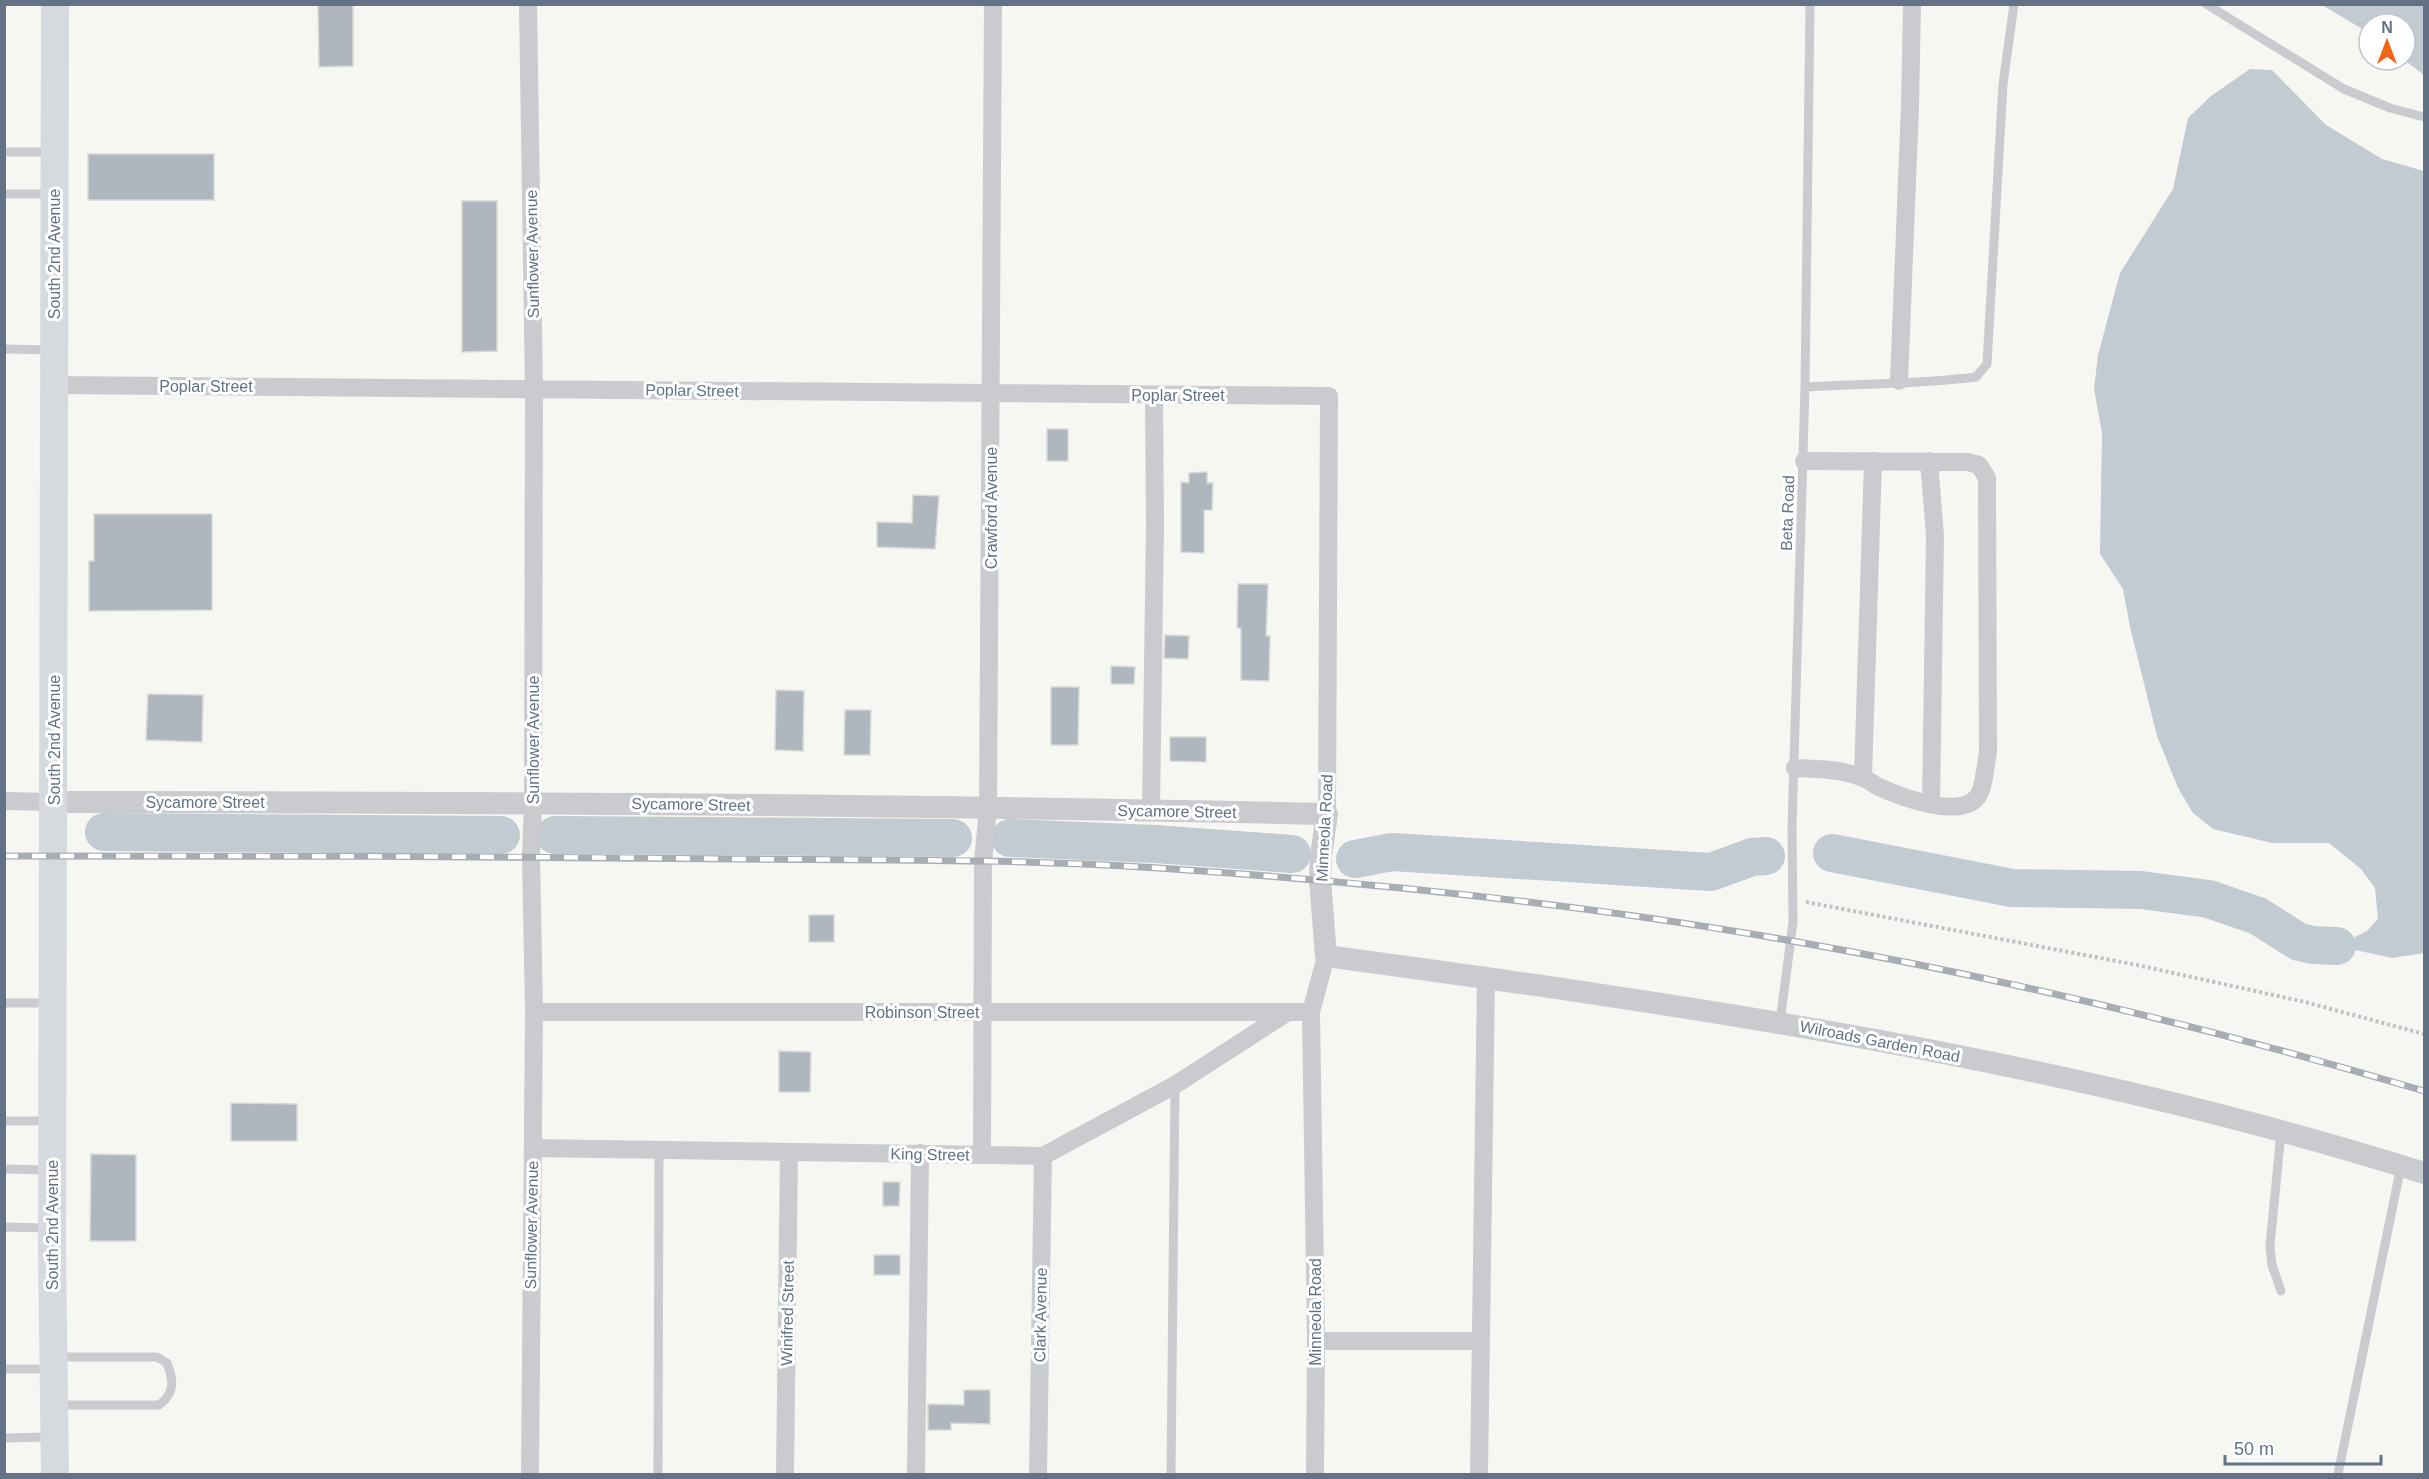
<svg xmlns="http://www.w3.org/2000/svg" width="2429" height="1479" viewBox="0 0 2429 1479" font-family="Arial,sans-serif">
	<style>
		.water { fill: #c2cbd1 }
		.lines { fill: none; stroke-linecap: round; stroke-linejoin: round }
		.river { stroke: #c2cbd1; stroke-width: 38 }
		.building { fill: #b0b6bd; stroke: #d8d8d5; stroke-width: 1.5 }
		.path { stroke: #bfc1c4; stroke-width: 4; stroke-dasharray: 3 3; stroke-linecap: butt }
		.service { stroke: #c9cbcf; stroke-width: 9 }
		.minor { stroke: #c9cbcf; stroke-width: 18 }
		.tertiary { stroke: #c9cbcf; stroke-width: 22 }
		.primary { stroke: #d6dadf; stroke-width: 28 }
		.rail-casing { stroke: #a8acb3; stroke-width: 7 }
		.rail { stroke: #fff; stroke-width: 4.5; stroke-dasharray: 14; stroke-linecap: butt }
		.labels { text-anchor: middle; stroke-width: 6; stroke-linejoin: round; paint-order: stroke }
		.street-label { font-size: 16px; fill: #637286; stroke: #fff }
	</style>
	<rect width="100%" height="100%" fill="#f6f7f3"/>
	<path class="water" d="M2322,5H2424V75L2404,60L2405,24H2369V33Z
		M2250,69L2272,70L2326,125L2382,159L2424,171V953L2392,958L2337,946L2367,931L2378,919L2375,888L2361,869L2329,843H2272L2213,829L2193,813L2178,788L2157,736L2130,627L2123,589L2100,554L2102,433L2094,389L2098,355L2120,273L2173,189L2188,118L2211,96Z"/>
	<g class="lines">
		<path class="river" d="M104,832L501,835
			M555,835L953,838
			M1010,838L1155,844L1292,854
			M1832,853L2012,888L2141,890L2209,899L2258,916L2299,942L2313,945L2337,946
			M1355,859L1392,852L1711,872L1752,857L1766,856"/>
	</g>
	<path class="building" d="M318,4H353V66L319,67Z
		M88,154H214V200H88Z
		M462,201H497V351L462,352Z
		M1047,429H1068V461H1047Z
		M1207,472V483H1213L1212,510H1204V553L1181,552V482L1189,483V473Z
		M913,495L939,496L935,549L877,547V522L912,523Z
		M94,514H212V610L89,611V561H94Z
		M1238,584H1268L1266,636H1270L1269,681L1241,680V628H1237Z
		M1165,635L1189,636L1188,659L1164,658Z
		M1111,666L1135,667L1134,684H1111Z
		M1051,687H1079L1078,745H1051Z
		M776,690L804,691L803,751L775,750Z
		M148,694L203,695L202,742L146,740Z
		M845,710H871L870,755H844Z
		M1170,737H1206V762L1170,761Z
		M809,915H834V942H809Z
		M779,1051L811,1052L810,1092H779Z
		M231,1103L297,1104V1141H231Z
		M91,1154L136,1155V1241H90Z
		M883,1182H900L899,1206H883Z
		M874,1255H900V1275H874Z
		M964,1390H990V1424L951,1423V1430H928V1404L964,1405Z"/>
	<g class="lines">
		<path class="path" d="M1806,902L2137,965L2305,1002L2424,1034"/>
		<path class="service" d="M2206,4L2344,89L2390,108L2424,117
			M4,152H52
			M4,194H50
			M4,349L50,350
			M1805,387C1862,384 1920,384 1976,377L1987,364L2003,84L2014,4
			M4,1003H50
			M1780,1022L1793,922L1792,827L1805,387L1810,4
			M4,1121H50
			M2281,1132L2270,1246L2272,1265L2281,1291
			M4,1169L50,1170
			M4,1227L50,1228
			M56,1357H157L167,1363C174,1381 175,1393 159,1405H56
			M4,1369H51
			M4,1438L50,1437
			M658,1474L659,1150
			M1171,1474L1175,1085
			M2338,1474L2401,1166"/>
		<path class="minor" d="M528,4L534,389L533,802L531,857L534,1012L530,1474
			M1899,381L1910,106L1912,4
			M54,385L1329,396L1327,814
			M1929,461L1935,536L1931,804
			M1795,768C1817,769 1843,769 1863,778C1869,780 1874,785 1879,787C1901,797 1961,820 1978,796C1984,788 1986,762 1988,752L1987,478L1979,465L1968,462L1804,461
			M1863,777L1873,461
			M4,801L54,802
			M1151,810L1155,525L1154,395
			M534,1012H1311
			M533,1148L1043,1156L1175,1085L1288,1012
			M982,1154L983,862L988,807L993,4
			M1316,1341H1481
			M785,1474L789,1152
			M916,1474L920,1153
			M1038,1474L1043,1156
			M1315,1474L1316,1341L1311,1012L1326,956
			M1479,1474L1486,978"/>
		<path class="tertiary" d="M54,802C479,802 903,804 1327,814L1321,856L1320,880L1326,956C1696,1006 2067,1060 2424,1173"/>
		<path class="primary" d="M55,4L52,1251L55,1474"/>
		<defs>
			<path id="rail" d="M4,856C250,856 495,856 741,859C880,860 1019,859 1158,868C1370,882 1583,904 1792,941C2005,978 2217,1030 2424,1091"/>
		</defs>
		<use href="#rail" class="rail-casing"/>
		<use href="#rail" class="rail"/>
	</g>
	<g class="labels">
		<g class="street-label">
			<text transform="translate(54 254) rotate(-90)" y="6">South 2nd Avenue</text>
			<text transform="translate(532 254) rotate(-91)" y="6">Sunflower Avenue</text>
			<text x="206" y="392">Poplar Street</text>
			<text transform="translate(692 390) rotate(1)" y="6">Poplar Street</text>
			<text x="1178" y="401">Poplar Street</text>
			<text transform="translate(991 508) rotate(-90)" y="6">Crawford Avenue</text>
			<text transform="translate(1787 513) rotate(-88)" y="6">Beta Road</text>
			<text transform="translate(54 740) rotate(-90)" y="6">South 2nd Avenue</text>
			<text transform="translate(533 740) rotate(-90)" y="6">Sunflower Avenue</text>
			<text x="205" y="808">Sycamore Street</text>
			<text transform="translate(691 804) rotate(1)" y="6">Sycamore Street</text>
			<text transform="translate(1177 811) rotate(1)" y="6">Sycamore Street</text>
			<text transform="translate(1324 828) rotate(-87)" y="6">Minneola Road</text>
			<text x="922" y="1018">Robinson Street</text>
			<text transform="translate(1880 1041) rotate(11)" y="6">Wilroads Garden Road</text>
			<text transform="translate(930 1154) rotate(1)" y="6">King Street</text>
			<text transform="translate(52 1225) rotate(-90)" y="6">South 2nd Avenue</text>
			<text transform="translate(531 1225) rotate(-89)" y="6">Sunflower Avenue</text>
			<text transform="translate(1315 1312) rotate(-90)" y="6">Minneola Road</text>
			<text transform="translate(787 1313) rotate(-89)" y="6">Winifred Street</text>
			<text transform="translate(1040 1315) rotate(-89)" y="6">Clark Avenue</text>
		</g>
	</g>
	<rect width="2429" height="1479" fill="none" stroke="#637286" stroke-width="12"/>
	<g transform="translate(2387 42)"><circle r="28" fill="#ffffff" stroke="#c1c7cf" stroke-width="1.5"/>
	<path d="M0-4.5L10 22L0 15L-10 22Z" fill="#f0651a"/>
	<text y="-9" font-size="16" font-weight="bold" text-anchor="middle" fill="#637286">N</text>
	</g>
	<path d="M2225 1455v9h156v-9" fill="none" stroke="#637286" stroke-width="3"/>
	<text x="2234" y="1455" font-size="18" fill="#637286" stroke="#ffffff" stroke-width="4.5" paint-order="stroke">50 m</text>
</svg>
